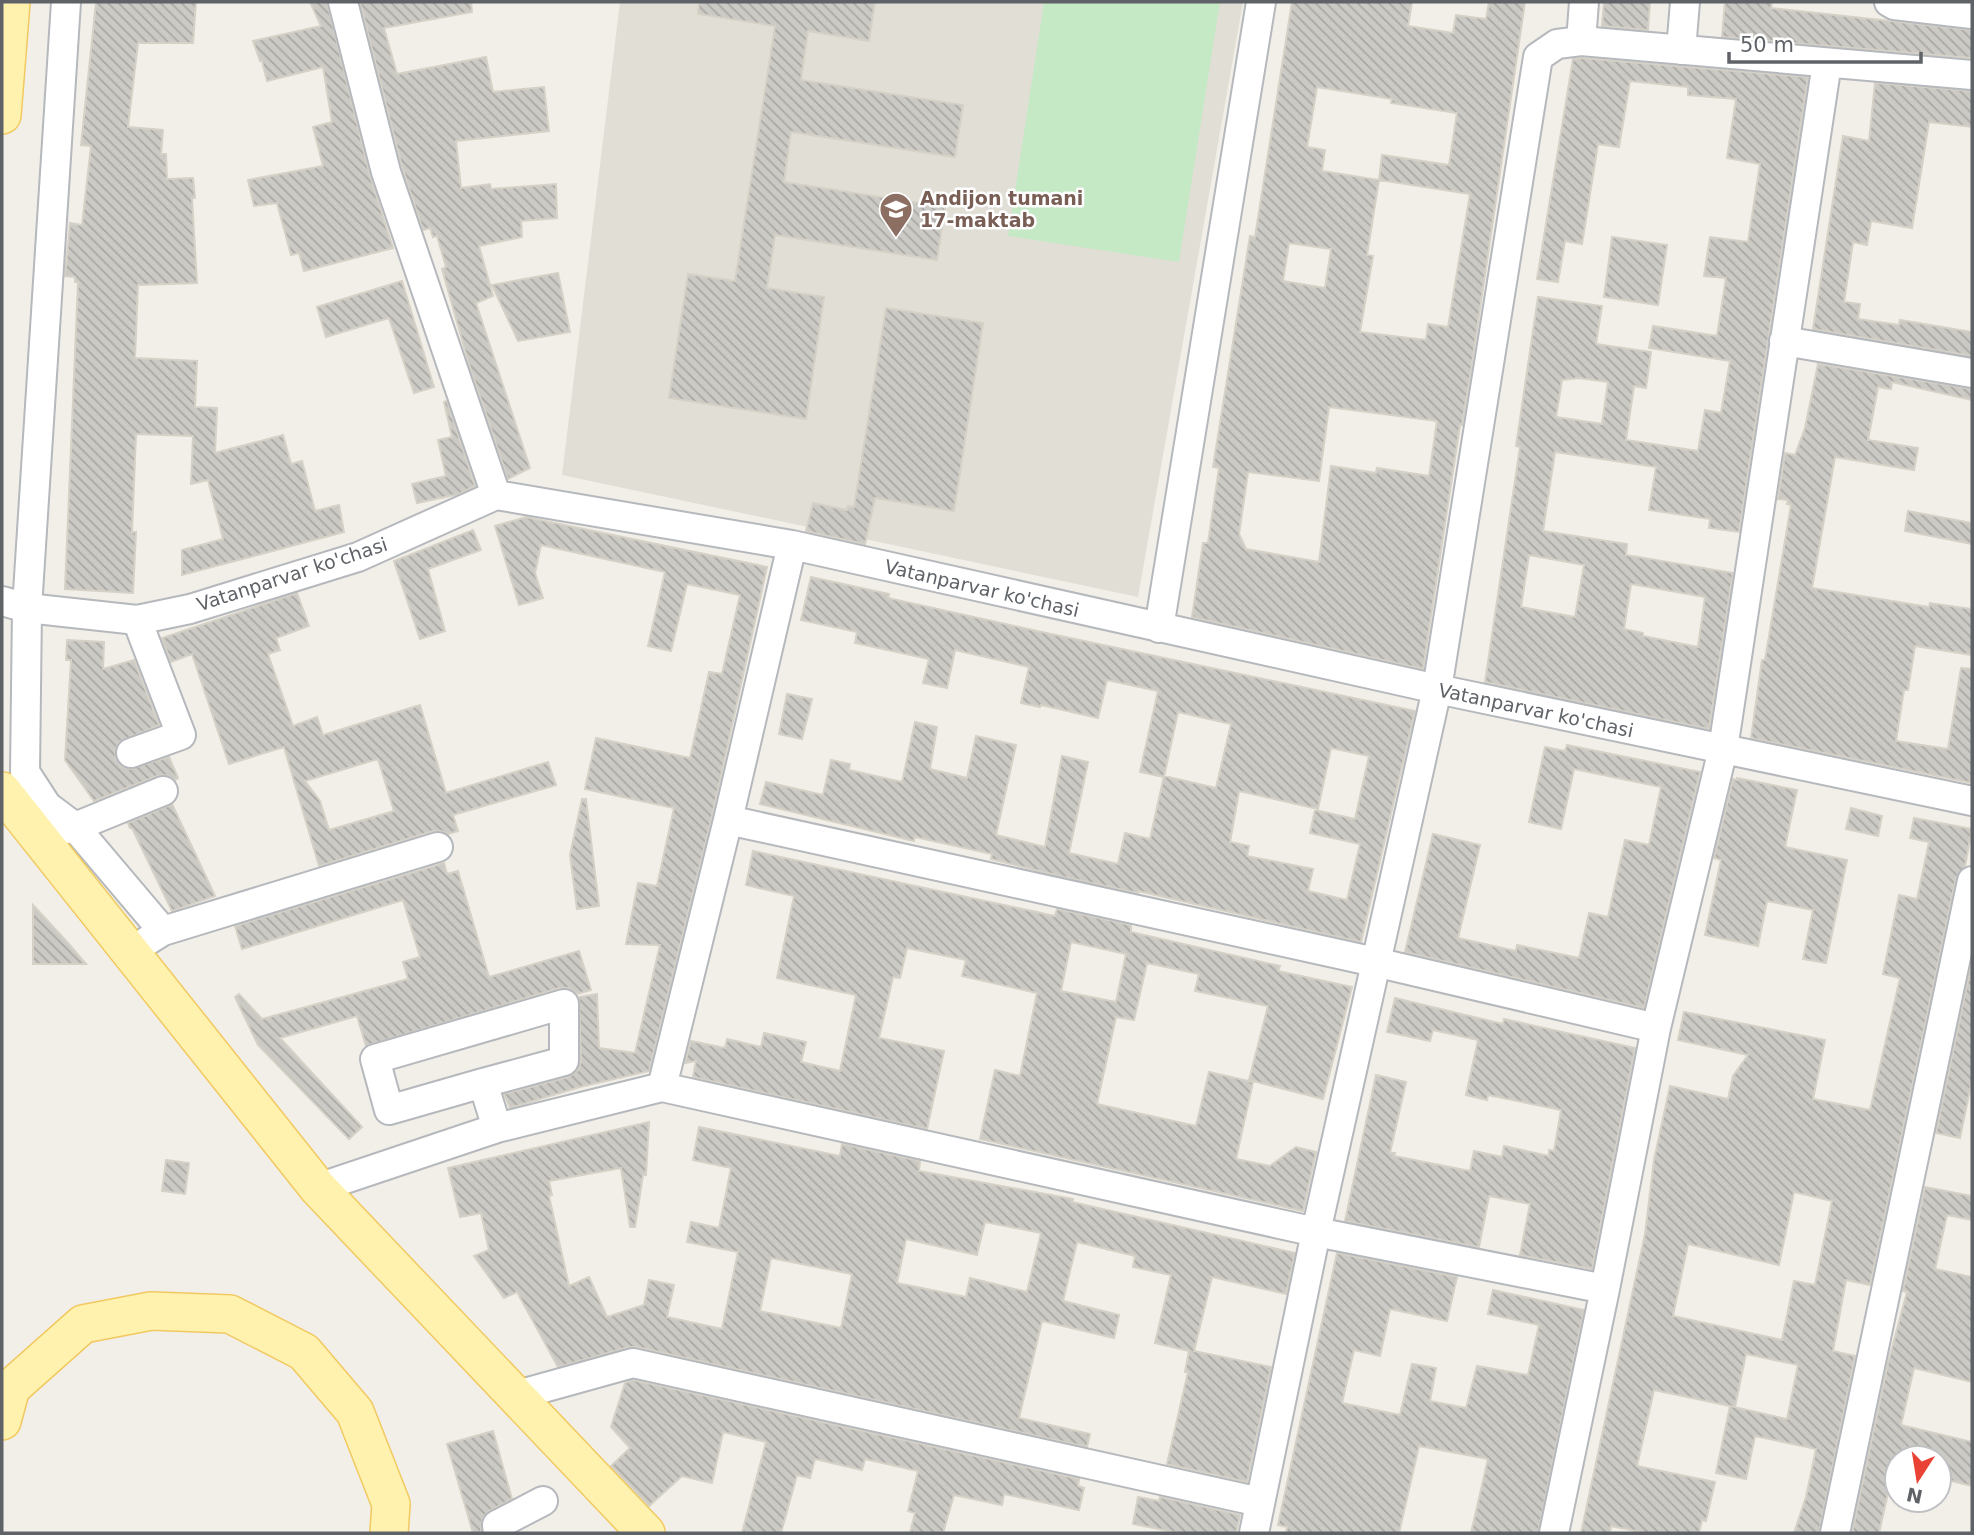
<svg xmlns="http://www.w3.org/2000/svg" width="1974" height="1535" viewBox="0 0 1974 1535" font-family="'DejaVu Sans',sans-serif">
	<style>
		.education { fill: #e1ded6 }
		.pitch { fill: #c5e8c5 }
		.building { fill: url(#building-back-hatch); stroke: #d6d1c6; stroke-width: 2; fill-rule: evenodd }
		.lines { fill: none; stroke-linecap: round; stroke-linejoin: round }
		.minor-casing { stroke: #b5b8bc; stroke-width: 32 }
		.major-casing { stroke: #f2c960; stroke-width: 40 }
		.minor { stroke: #fff; stroke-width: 28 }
		.major { stroke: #fff2af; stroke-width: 37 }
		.labels { text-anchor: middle; stroke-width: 5; stroke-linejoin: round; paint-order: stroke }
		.education-label { font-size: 19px; font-weight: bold; fill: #785e54; stroke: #fff; text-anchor: start }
		.street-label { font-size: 19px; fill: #5f6368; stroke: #fff }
	</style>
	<defs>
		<pattern id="building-back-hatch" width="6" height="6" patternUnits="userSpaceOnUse" patternTransform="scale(1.75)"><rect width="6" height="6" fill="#cccac5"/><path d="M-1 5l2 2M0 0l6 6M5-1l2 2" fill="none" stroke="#a9a8a4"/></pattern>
	</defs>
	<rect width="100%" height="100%" fill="#f1efe8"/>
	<path class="education" d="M620,2H1243L1138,597L562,475Z"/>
	<path class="pitch" d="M1044,2H1220L1179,262L1008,236Z"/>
	<path class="building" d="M96,2H196L193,43H138L128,127L163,130L161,154H166L167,179L193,178L195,198H192L197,283L138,285L135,358L197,361L195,407L217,408L215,453L283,435L291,464L302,461L315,511L339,505L344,532L182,575V550L223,539L208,480L191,484L193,436L136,434L132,532H136L133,593L65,589L78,282H75V277L65,276L70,223L82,225L91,146L81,145Z
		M310,2H327L370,176L393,248L304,271L299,253L291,255L277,203L254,206L248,180L323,166L313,127L332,122L323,67L267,81L262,61H260L253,41L321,26Z
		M360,2H471L472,12L384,28L397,74L486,57L493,92L544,87L549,131L456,141L461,188L490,184L491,189L556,184L557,218L521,221L522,237L479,246L493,296L476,303L530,468L508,479L468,361L442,269L446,267L437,236L433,237L430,228L423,230L402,167Z
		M699,2H875L869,41L808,31L801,80L963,105L955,157L791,132L784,182L945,207L937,260L775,235L767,288L824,297L806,419L669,398L688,274L735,281L775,26L698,14Z
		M1292,2H1412L1408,26L1453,33L1456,15L1486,19L1489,2H1525L1471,370L1462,425H1460L1423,669L1192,617L1203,543H1208L1219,468L1213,467L1250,236L1255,237ZM1317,87L1392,99L1391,103L1457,113L1449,165L1382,155L1379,180L1470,194L1448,327L1428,324L1426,340L1360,332L1373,256L1367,255L1379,180L1322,171L1325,150L1307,147ZM1289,243L1331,249L1325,288L1283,281ZM1329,407L1437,421L1429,476L1377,468L1376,473L1331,466L1319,562L1246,549L1239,534L1248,472L1319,481Z
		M1604,2H1650L1648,30L1602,26Z
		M1725,2H1772L1771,8L1972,30V58L1722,37Z
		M1581,58L1808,77L1739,532L1709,528L1710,519L1649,510L1656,467L1555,452L1543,531L1627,544L1626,555L1733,573L1709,729L1485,682L1520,447L1516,446L1538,297L1602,306L1596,344L1651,352L1646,388L1634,386L1626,440L1698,451L1705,410L1721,413L1730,361L1649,348L1653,326L1717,336L1726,278L1704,276L1710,237L1748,242L1760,164L1727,158L1736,99L1688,95V87L1630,81L1619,147L1598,144L1582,244L1565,241L1558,282L1537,279L1573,59ZM1579,378L1608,382L1602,424L1556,417L1562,380ZM1529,555L1584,565L1575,617L1521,607ZM1631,584L1705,597L1698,647L1643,636V633L1624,629Z
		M1875,83L1972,91V127L1929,122L1912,228L1871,221L1867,245L1853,242L1844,302L1860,304L1858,319L1899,325L1900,320L1972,332V356L1813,329L1843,136L1869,141Z
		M1612,237L1667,245L1658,305L1604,297Z
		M558,273L570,332L518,341L492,285Z
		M402,281L434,387L414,393L389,318L326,337L317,307Z
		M886,308L983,323L954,511L875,498L865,544L806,531L813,503L847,510L848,506L854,507Z
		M1818,364L1972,389V400L1892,382L1891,389L1878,387L1868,440L1918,448L1914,470L1835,457L1812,588L1929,607L1930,603L1972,609V655L1915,646L1908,690H1904L1896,741L1948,749L1961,668L1972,669V783L1751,738L1762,660H1765L1791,505L1787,504L1788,500L1778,499L1785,453L1795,455L1805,428Z
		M447,401L475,486L459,494L417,503L412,484L446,476L438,440L452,437L444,402Z
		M1908,511L1972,523V544L1905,531Z
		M526,517L767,567L712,816L649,1071L580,1087L510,1108L504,1094L568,1077L578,1070L581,1061L579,997L597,994L599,1048L635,1053L660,945L626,944L638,883L657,886L674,808L585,789L596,738L690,758L709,672L722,674L740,595L687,584L671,651L648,646L665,572L541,545L535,573L543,598L519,605L495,526Z
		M473,530L481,550L428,569L445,631L420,639L394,561Z
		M811,577L889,594L888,598L1037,631L1415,711L1361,942L1138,891V893L1064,877L991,859L992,854L915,837L914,841L760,804L766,782L823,795L831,760L850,764L849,770L902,782L915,722L937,727L930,769L967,778L976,736L1016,745L996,835L1045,847L1062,756L1088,762L1069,853L1118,864L1125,833L1150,839L1164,776L1216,788L1231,724L1178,712L1164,777L1140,772L1158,691L1107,680L1098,718L1041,705L1040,707L1021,703L1029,667L955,650L947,688L923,683L929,659L855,643L857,632L801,620ZM1331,748L1369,756L1355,819L1315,810L1310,833L1360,844L1347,900L1308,891L1313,869L1247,856L1249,846L1230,842L1239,791L1318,809Z
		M297,593L309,626L276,638L280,650L268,654L293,726L317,717L323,735L420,705L446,793L548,762L556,785L453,815L458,831L448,834L441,831H433L319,866L284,747L229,764L192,654L171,662L162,638ZM378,759L394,811L329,830L320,801L305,781Z
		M67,640L104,642L103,669L134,660L159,725L119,742L115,751L116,759L121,766L129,769L169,757L178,778L175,780L165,775L157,776L94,801L65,760L71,660H66Z
		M787,694L812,699L802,739L779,734Z
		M1567,745L1700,772L1644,1008L1405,952L1433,834L1480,845L1458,938L1516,951L1517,945L1579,958L1589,913L1608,917L1625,840L1649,845L1661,787L1574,769L1561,829L1529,822L1545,747L1565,751Z
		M1737,778L1797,790L1785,847L1847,860L1826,963L1803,959L1813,910L1767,901L1758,946L1705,935L1721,860L1714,858L1733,779L1737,780Z
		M582,799H586L599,906L577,909L570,855Z
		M172,804L215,896L172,911L132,828H130L128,823Z
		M1851,808L1882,816L1878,836L1846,829Z
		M1914,818L1972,829L1965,866L1956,878L1870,1285L1846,1280L1833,1351L1855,1356L1819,1533H1794L1806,1497L1816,1449L1755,1436L1746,1479L1716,1473L1730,1406L1654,1390L1637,1466L1715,1482L1706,1521L1702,1520L1699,1533H1646L1611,1526L1610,1533H1581L1645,1234L1654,1160L1670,1086L1728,1099L1733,1076L1748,1055L1678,1040L1684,1012L1825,1040L1813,1099L1870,1110L1900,978L1883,974L1899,895L1917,899L1929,842L1910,838ZM1794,1192L1832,1201L1815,1285L1794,1281L1782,1340L1673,1316L1688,1244L1779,1265ZM1746,1354L1798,1365L1787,1419L1730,1406L1735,1407Z
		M753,851L1055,916L1057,909L1131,925V932L1280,966L1278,971L1352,987L1323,1099L1249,1080L1268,1006L1195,991L1199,974L1147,963L1134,1020L1116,1017L1097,1104L1196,1126L1209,1072L1253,1082L1236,1159L1270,1166L1296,1147L1316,1152L1303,1211L980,1139L995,1070L1020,1076L1037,993L962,976L966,960L907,948L900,978L893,977L879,1038L944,1051L927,1129L693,1077L696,1061L685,1063L691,1041L725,1048L727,1039L761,1047L764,1033L806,1042L801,1062L840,1071L856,995L777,978L794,896L746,885ZM1071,942L1126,954L1116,1002L1061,991Z
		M444,863L447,874L458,871L489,977L579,951L591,990L577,994L568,988H559L366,1046L357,1016L280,1038L362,1127L349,1139L258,1045L235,997L239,994L262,1019L408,979L403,962L420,957L403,900L242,949L235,926Z
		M33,905L69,944L86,964H33Z
		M1972,961V1080L1960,1138L1936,1133Z
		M1395,998L1503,1024L1504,1019L1635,1048L1592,1269L1520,1255L1530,1204L1489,1196L1479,1247L1345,1221L1376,1075L1406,1082L1390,1153H1395L1394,1156L1470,1171L1474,1151L1502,1157L1504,1146L1549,1156V1150L1554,1151L1561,1110L1488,1095L1487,1100L1466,1095L1478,1040L1433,1030L1430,1041L1387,1032Z
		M649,1122L646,1175H643L635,1227H630L621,1168L549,1181L552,1195L549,1196L569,1286L589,1277L607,1317L644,1305L649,1280L674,1285L667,1317L722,1329L738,1252L687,1242L691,1222L719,1228L731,1168L693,1160L699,1127L840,1156L842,1144L920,1161L919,1171L1073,1199L1072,1202L1295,1253L1286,1294L1212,1277L1194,1351L1271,1367L1247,1482L1167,1464L1188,1372H1185L1189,1351L1155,1343L1171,1275L1133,1267L1135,1256L1077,1242L1063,1301L1119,1315L1114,1338L1042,1321L1019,1418L1090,1434L1087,1447L637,1347H629L558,1367L517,1292L504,1298L474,1256L489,1250L481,1213L460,1217L448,1168ZM985,1222L1041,1233L1027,1292L970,1278L966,1297L897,1283L906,1239L977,1255ZM771,1258L852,1274L841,1328L760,1311Z
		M166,1160L189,1163L185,1194L162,1191Z
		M1925,1187L1972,1196V1220L1947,1215L1935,1269L1972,1277V1382L1914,1368L1901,1425L1972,1442V1486L1939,1478V1458H1896L1879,1533H1852L1888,1363L1907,1292L1903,1291Z
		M1337,1253L1457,1277L1447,1321L1390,1309L1380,1356L1354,1350L1342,1403L1400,1415L1412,1364L1436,1368L1430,1401L1466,1408L1477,1366L1528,1375L1539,1325L1488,1314L1493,1290L1584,1310L1538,1533H1471L1488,1459L1419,1446L1399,1533H1286L1287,1527L1278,1525Z
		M633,1380L1079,1479L1078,1486L1084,1488L1079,1510L1004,1494L1002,1505L954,1495L943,1533H910L915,1513L908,1511L918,1471L865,1459L862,1470L815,1459L810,1478L797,1475L781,1533H742L766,1442L723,1432L712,1483L682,1476L649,1506L611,1466L630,1448L611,1427L625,1383Z
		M493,1431L512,1499L489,1511L482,1518L481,1533H473L447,1444Z
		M1138,1497L1159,1501L1160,1497L1240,1515L1236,1533H1179L1133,1524Z"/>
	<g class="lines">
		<defs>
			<path id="minor" d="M66,2L27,608L25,772L47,806L75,827L163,931
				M343,2L386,172L496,495
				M1889,2L1894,5L1972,14
				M1581,41L1584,2
				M1681,50L1685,2
				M1784,341L1972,373
				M2,601L27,608L137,620L190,609L358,557L496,495L792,545L1437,689L1972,801
				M1159,628L1261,2
				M131,753L181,735L137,620
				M728,820L1375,962L1656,1028
				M57,831L75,827L163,791
				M147,941L163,931L438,847
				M483,1083L564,1061V1004L375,1059L389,1110L483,1083L497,1128
				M662,1087L728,820L792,545
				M318,1188L497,1128L662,1087L1316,1232L1605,1289
				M514,1396L633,1363L1260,1502
				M498,1533L497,1525L543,1501
				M1254,1533L1316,1232L1437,689L1538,57L1557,44L1581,41L1972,75
				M1554,1533L1605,1289L1656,1028L1723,749L1827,63
				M1835,1533L1972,881"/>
			<path id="major" d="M2,115L11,2
				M2,791L318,1188L646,1533
				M2,1421L11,1388L83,1324L151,1311L230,1314L304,1352L355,1412L391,1504L389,1533"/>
		</defs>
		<use href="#minor" class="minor-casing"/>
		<use href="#major" class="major-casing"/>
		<use href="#minor" class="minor"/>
		<use href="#major" class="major"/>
	</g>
	<defs>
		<symbol id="school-pin" viewBox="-11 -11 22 30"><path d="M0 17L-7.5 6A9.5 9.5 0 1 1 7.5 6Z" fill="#8d6e63" stroke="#fff"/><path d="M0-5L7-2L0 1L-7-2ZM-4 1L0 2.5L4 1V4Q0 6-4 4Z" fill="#fff"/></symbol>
	</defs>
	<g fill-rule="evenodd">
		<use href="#school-pin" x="877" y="190" width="38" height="52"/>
	</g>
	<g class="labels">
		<g class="education-label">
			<text x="920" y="205">Andijon tumani<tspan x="920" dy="22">17-maktab</tspan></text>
		</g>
		<g class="street-label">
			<text transform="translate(292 574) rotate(-18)" y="7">Vatanparvar ko'chasi</text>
			<text transform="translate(982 588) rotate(13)" y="7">Vatanparvar ko'chasi</text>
			<text transform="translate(1536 710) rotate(12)" y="7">Vatanparvar ko'chasi</text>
		</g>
	</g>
	<rect width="1974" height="1535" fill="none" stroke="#5f6368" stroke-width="7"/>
	<g transform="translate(1918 1479) rotate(192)"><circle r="33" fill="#ffffff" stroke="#bfc1c3" stroke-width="2"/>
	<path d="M0-5L12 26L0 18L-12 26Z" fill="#ea4335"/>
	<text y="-10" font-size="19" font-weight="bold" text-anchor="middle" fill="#5f6368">N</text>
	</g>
	<path d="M1729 52v10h192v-10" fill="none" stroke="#5f6368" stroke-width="3.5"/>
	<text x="1740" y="52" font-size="21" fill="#5f6368" stroke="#ffffff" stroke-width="5" paint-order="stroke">50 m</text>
</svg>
